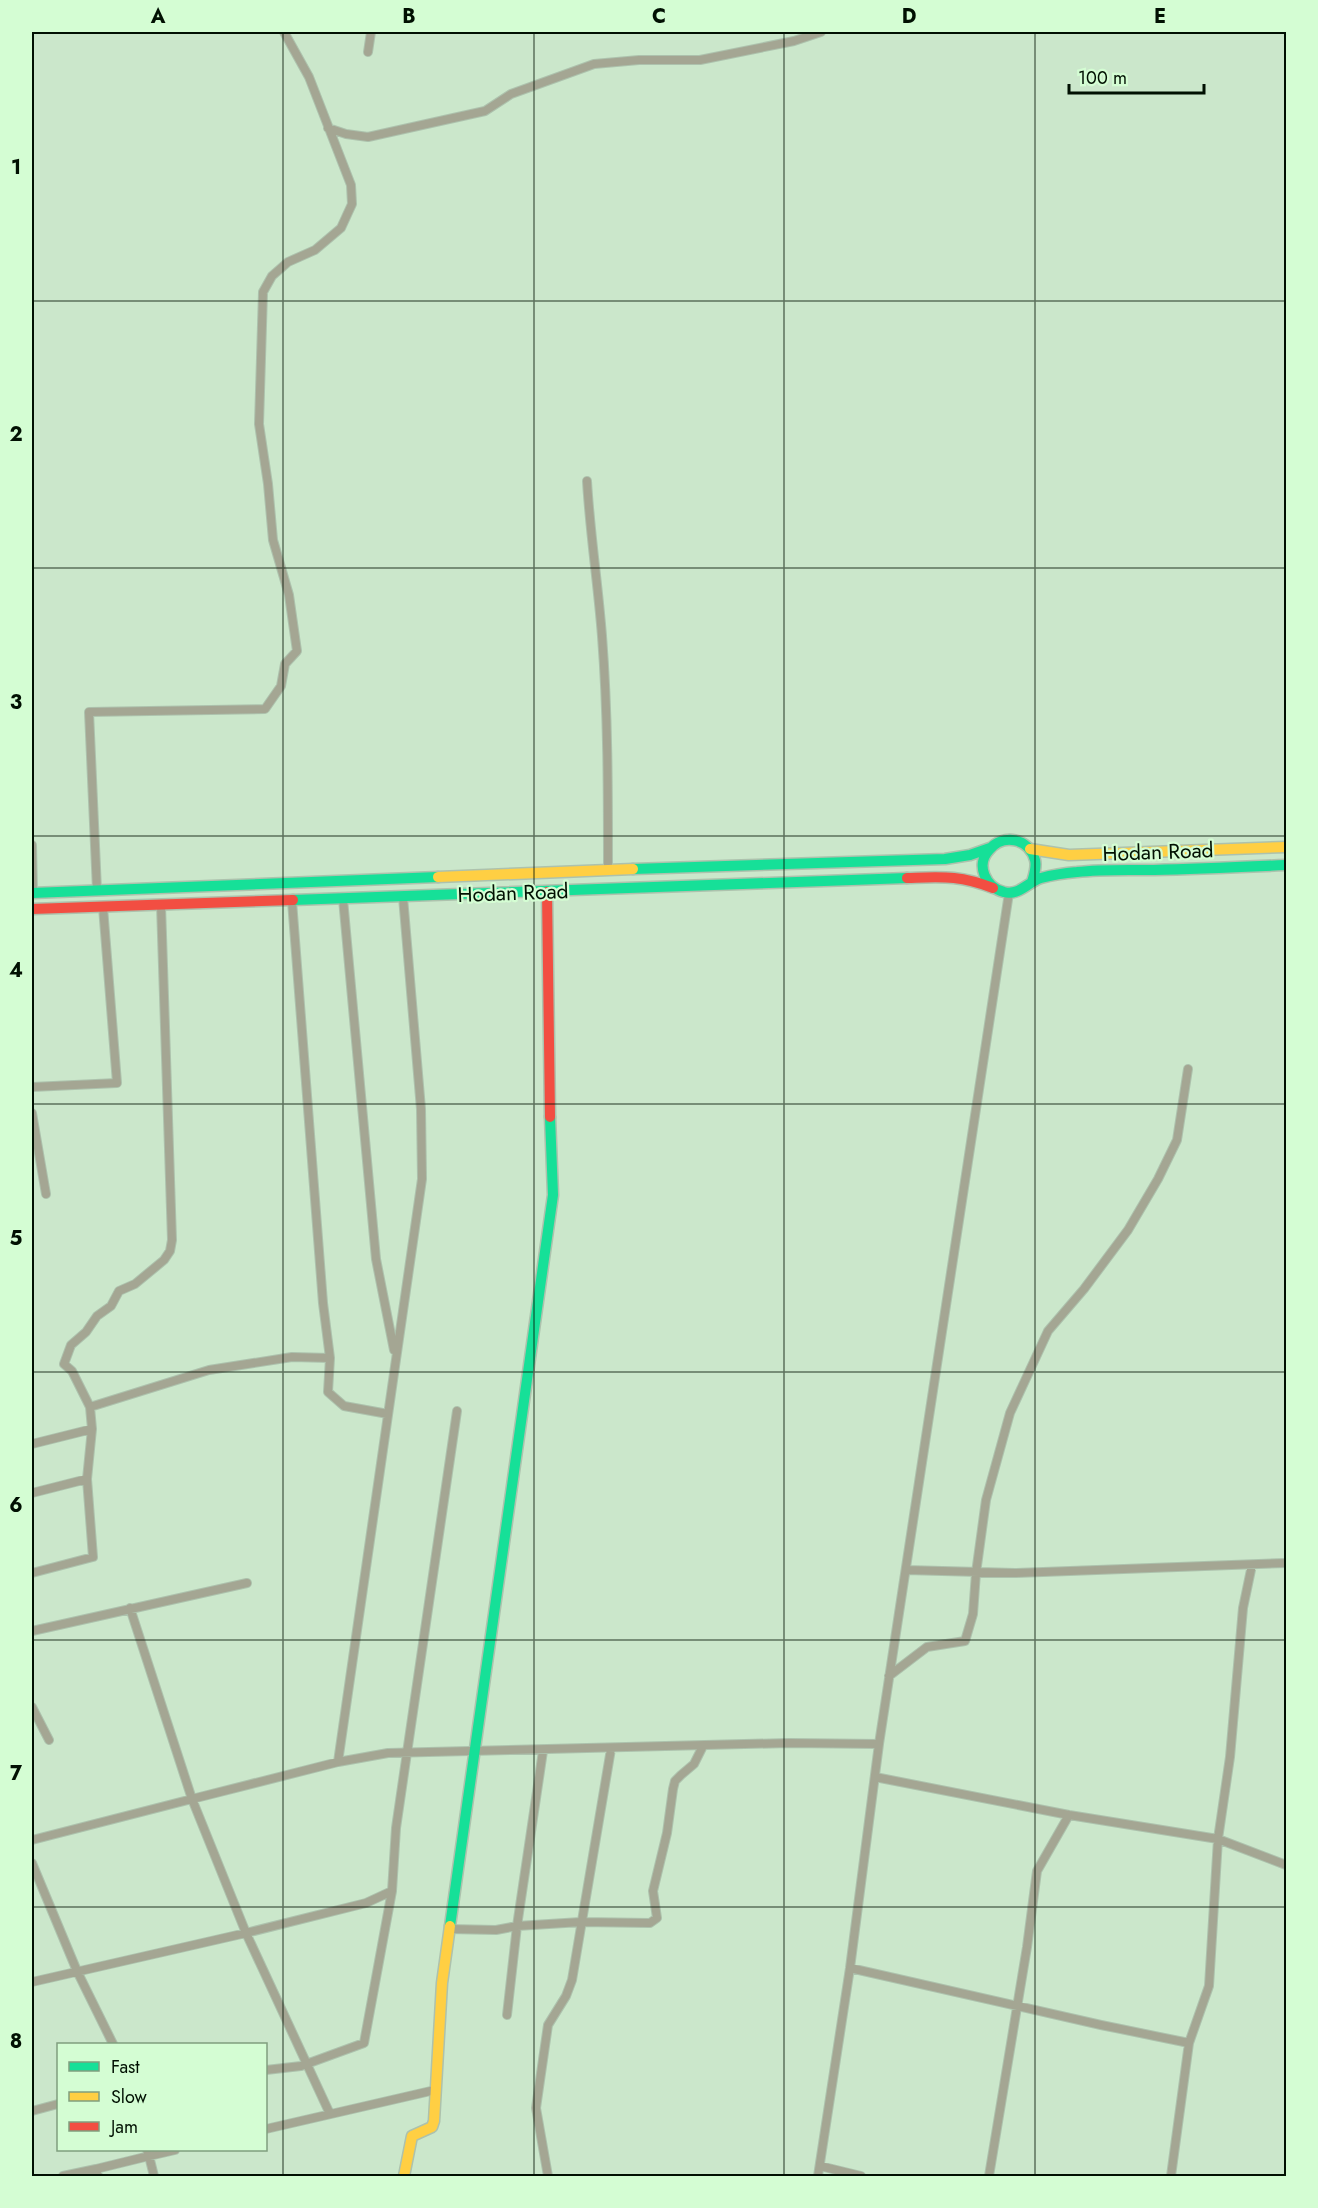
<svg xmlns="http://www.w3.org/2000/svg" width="1318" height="2208" viewBox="0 0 1318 2208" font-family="Jost,sans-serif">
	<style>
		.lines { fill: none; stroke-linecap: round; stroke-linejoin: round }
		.street-casing { stroke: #adc2ad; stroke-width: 10 }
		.fast-casing { stroke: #adc2ad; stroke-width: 13 }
		.slow-casing { stroke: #adc2ad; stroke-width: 13 }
		.jam-casing { stroke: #adc2ad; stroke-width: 13 }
		.street { stroke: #a4a693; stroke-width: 8 }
		.fast { stroke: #16e098; stroke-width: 10 }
		.slow { stroke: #ffcf43; stroke-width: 10 }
		.jam { stroke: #f24e42; stroke-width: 10 }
		.grid { fill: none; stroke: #011002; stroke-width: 1.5; stroke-opacity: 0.55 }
		.labels { text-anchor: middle; stroke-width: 4.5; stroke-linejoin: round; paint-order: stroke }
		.street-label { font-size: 21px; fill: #011002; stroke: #d4fdd3 }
		.neatline { fill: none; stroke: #011002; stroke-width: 2 }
		.grid-label { font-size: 20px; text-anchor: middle; font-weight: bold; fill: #011002 }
	</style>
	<rect width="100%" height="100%" fill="#cbe7cb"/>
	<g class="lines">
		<defs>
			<path id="street" d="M368,52L371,32
				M328,128L346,134L368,137L485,111L511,94L594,64L639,60H700L794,41L821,32
				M587,481C590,533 598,584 602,636C608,713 608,792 608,870
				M32,845L33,893
				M97,890L89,712L265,709L281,686L285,664L297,651L289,595L273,540L268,484L259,424L263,292L272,276L288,262L315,250L341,228L352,204L351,185L309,77L284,32
				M343,899L376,1259L394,1350
				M292,901L323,1303L330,1358L328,1392L344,1406L388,1414
				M32,1087L117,1083L103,907
				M32,1113L46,1194
				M90,1407L209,1370L292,1357L330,1358
				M32,1444L92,1429
				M32,1493L87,1479
				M906,1570L1015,1573L1286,1563
				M32,1573L93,1557L87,1479L92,1429L90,1407L72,1371L64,1364L71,1345L86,1332L97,1316L111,1306L119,1291L135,1284L164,1260L170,1251L172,1240L161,905
				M32,1631L247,1583
				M889,1676L927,1647L965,1641L973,1614L976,1573L986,1500L1010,1413L1048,1331L1084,1289L1128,1230L1158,1179L1177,1140L1188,1069
				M32,1707L49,1740
				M338,1762L422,1179L421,1109L403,897
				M875,1777L1069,1815L1218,1839L1286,1865
				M32,1840L192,1799L130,1608
				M32,1863L77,1971L113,2044
				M449,1929L496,1930L517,1926L581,1922L650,1923L657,1918L653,1891L667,1833L673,1789L675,1781L681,1775L694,1764L703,1746
				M850,1968L1101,2025L1189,2043L1171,2176
				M32,1982L246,1933L366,1903L392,1891L396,1828L457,1411
				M507,2015L517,1926L543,1751
				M1189,2043L1209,1986L1218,1839L1230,1757L1243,1608L1252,1565
				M266,2070L301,2066L364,2043L392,1891
				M32,2111L58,2104
				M330,2114L246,1933L192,1799L338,1762L388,1753L789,1743L879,1744
				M266,2129L435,2090
				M147,2150L149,2156L175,2150
				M820,2166L861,2176
				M96,2169L149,2156L154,2176
				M63,2176L96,2169L98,2176
				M548,2176L536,2108L548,2025L566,1996L572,1980L611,1749
				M818,2176L850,1968L879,1744L1009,893
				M989,2176L1027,1947L1037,1871L1069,1815"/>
			<path id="fast" d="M633,869L945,859L970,855L990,848
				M1032,882C1034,875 1037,867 1035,860C1029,838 1003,833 989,850C975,865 986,888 1004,892C1019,896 1028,882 1041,878C1052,875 1065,873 1077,872C1102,869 1129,870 1154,870C1198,869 1242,867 1286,865
				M32,893L438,877
				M293,900L907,878
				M450,1926L553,1195L550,1117"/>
			<path id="slow" d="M1030,849L1069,855L1286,847
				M438,877L633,869
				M404,2176L412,2136L432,2127L434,2121L442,1983L450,1926"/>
			<path id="jam" d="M907,878C942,877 959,875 993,888
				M547,892L550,1117
				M32,909L293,900"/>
		</defs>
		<use href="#street" class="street-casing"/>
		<use href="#fast" class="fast-casing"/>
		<use href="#slow" class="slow-casing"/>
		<use href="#jam" class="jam-casing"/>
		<use href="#street" class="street"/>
		<use href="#fast" class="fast"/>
		<use href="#slow" class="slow"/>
		<use href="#jam" class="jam"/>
	</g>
	<path class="grid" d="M283,32V2176M534,32V2176M784,32V2176M1035,32V2176M32,301H1286M32,568H1286M32,836H1286M32,1104H1286M32,1372H1286M32,1640H1286M32,1907H1286"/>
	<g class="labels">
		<g class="street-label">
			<text transform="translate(1158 852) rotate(-2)" y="7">Hodan Road</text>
			<text transform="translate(513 893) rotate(-2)" y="7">Hodan Road</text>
		</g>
	</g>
	<rect width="1318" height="2208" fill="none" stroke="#d4fdd3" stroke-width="66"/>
	<rect x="57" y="2043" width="210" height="108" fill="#d4fdd3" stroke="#809e7f" stroke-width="1.5"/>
	<rect x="69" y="2062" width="30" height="9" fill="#16e098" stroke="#809e7f" stroke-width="1.5"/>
	<text x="111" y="2073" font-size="18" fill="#011002">Fast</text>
	<rect x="69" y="2092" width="30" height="9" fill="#ffcf43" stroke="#809e7f" stroke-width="1.5"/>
	<text x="111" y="2103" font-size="18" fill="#011002">Slow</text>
	<rect x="69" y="2122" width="30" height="9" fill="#f24e42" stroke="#809e7f" stroke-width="1.5"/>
	<text x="111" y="2133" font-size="18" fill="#011002">Jam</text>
	<path d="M1069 84v9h135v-9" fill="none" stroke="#011002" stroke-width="3"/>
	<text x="1078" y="84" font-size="18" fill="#011002" stroke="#d4fdd3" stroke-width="4.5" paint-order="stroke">100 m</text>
	<rect x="33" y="33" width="1252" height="2142" class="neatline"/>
	<g class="grid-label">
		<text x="158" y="23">A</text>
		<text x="409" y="23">B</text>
		<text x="659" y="23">C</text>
		<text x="909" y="23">D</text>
		<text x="1160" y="23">E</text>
		<text x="16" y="174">1</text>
		<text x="16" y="441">2</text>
		<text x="16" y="709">3</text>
		<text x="16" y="977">4</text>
		<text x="16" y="1245">5</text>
		<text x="16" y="1512">6</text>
		<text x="16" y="1780">7</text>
		<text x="16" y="2048">8</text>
	</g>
</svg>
